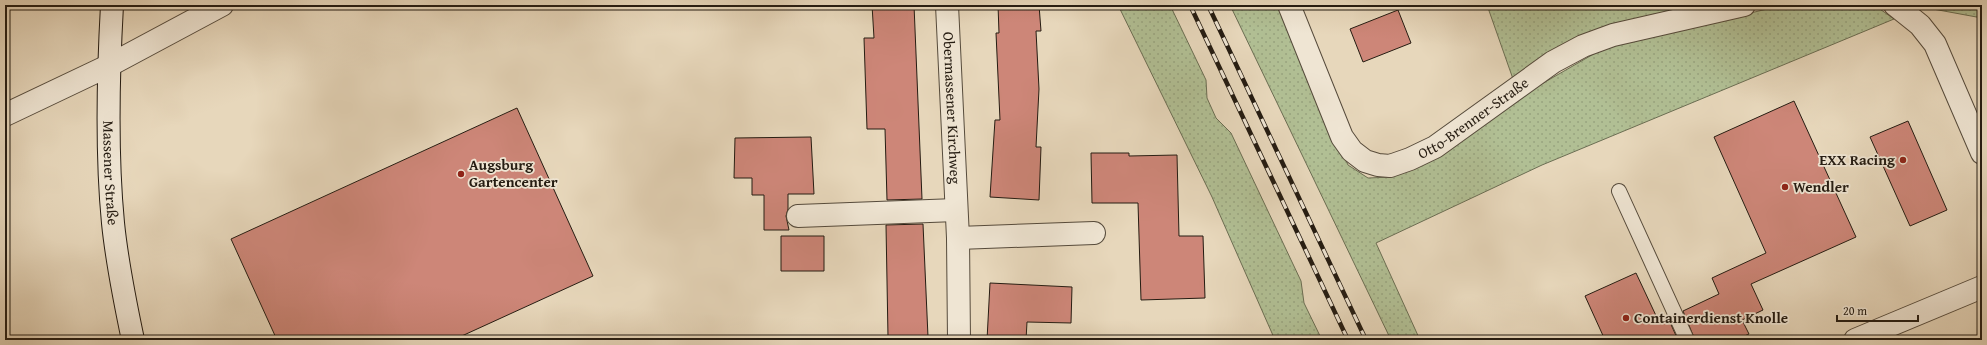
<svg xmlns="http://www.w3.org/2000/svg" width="1987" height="345" viewBox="0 0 1987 345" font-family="'Gentium Book Plus',serif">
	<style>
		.grass { fill: url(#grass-dots); stroke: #6b6e53 }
		.building { fill: #cd8678; stroke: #251c12 }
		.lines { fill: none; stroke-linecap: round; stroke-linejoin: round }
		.service-casing { stroke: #564b3c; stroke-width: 16 }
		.minor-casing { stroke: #564b3c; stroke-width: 24 }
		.secondary-casing { stroke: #251c12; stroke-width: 24 }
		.service { stroke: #efe5d3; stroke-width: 14 }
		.minor { stroke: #efe5d3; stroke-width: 22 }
		.secondary { stroke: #efe5d3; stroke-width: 22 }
		.rail-casing { stroke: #251c12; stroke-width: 4.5 }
		.rail { stroke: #efe5d3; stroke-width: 3; stroke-dasharray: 9; stroke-linecap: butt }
		.poi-dot { fill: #8f2418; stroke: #efe5d3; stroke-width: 1.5 }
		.labels { text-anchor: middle; stroke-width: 3.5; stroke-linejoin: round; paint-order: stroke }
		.street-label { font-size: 15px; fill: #251c12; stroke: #efe5d3 }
		.poi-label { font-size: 15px; font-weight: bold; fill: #251c12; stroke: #efe5d3; text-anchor: start }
	</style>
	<defs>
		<pattern id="grass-dots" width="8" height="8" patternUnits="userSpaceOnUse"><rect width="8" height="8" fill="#b1bf94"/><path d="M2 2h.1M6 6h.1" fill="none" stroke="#98a47f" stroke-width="1.8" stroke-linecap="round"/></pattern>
	</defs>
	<rect width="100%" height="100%" fill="#e7d7bb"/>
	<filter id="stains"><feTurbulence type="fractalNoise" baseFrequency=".005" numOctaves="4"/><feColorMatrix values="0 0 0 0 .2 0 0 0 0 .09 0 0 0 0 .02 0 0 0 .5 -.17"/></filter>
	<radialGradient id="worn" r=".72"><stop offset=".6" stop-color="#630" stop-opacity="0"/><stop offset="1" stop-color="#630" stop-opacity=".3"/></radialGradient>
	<path class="grass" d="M1118,5H1170L1206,80L1207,98L1216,118L1231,133L1301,281L1304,303L1322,340H1275L1212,197Z
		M1230,5H1279L1316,95L1348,165L1368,178L1392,177L1429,162L1519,97L1604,48L1784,5H1869L1877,7L1894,19L1542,165L1376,243L1420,340H1391Z
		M1487,5H1709L1513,79Z
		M1918,5H1982V18L1922,7Z"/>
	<path class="building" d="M872,5H914L922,199L887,200L885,129H867L864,38H874Z
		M998,5H1039L1041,31H1036L1039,89L1036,147H1041L1039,200L990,197L995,120H1000L996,33H999Z
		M1398,10L1411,43L1363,62L1350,29Z
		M1794,101L1856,237L1751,284L1763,310L1742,320L1749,334L1735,340H1695L1683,311L1719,294L1712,278L1766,253L1714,137Z
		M517,108L593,276L453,340H277L231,239Z
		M1908,121L1947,210L1910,226L1870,137Z
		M811,137L814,194H788V209L786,216L789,230H764V195H752V178H734L735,138Z
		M1091,153H1129V156L1177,155L1179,236H1203L1205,298L1141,300L1138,203H1092Z
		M923,224L928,337H888L886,225Z
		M781,236H824V271H781Z
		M1636,273L1659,322L1668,318L1678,340H1605L1585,296Z
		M990,283L1072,287L1071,323L1027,322L1026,340H987Z"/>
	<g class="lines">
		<defs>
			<path id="service" d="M1619,191L1687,340"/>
			<g id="minor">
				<path id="s1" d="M947,5L958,238L959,340"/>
				<path id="s2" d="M1289,5L1342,137L1352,151L1365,161L1378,165L1390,166L1410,159L1435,147L1553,62L1583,46L1613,35L1744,5"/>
				<path d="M1895,5L1920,25L1935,44L1982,153"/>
				<path d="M5,115L108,66L222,5"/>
				<path d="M798,216L956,210"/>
				<path d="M958,238L1094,233"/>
				<path d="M1855,340L1982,287"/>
			</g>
			<g id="secondary">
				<path id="s3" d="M112,5C108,77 106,151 113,223C117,263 125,302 133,340"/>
			</g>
		</defs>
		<use href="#service" class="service-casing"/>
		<use href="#minor" class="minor-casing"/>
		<use href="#secondary" class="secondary-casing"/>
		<use href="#service" class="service"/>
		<use href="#minor" class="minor"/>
		<use href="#secondary" class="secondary"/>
		<defs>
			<path id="rail" d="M1190,5L1348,340
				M1208,5L1366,340"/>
		</defs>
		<use href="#rail" class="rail-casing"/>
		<use href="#rail" class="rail"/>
	</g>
	<g class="poi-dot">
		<circle cx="1903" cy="160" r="4"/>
		<circle cx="461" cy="174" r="4"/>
		<circle cx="1785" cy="187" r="4"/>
		<circle cx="1626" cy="318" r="4"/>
	</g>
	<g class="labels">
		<g class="street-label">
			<text dy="5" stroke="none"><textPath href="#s1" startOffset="103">Obermassener Kirchweg</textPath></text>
			<text dy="5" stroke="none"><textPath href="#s2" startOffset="298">Otto-Brenner-Straße</textPath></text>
			<text dy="5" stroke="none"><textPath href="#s3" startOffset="168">Massener Straße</textPath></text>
		</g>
		<g class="poi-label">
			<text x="1895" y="165" text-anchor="end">EXX Racing</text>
			<text x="469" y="170">Augsburg<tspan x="469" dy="17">Gartencenter</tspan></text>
			<text x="1793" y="192">Wendler</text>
			<text x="1634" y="323">Containerdienst Knolle</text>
		</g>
	</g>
	<rect width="1987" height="345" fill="none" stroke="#e7d7bb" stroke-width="20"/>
	<rect x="6" y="6" width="1975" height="333" fill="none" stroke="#251c12" stroke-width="2"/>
	<rect x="10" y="10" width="1967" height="325" fill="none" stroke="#251c12"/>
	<path d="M1837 315v6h81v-6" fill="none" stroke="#251c12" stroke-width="2"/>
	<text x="1843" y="315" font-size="12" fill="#251c12" stroke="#efe5d3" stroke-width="3" paint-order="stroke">20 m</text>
	<rect width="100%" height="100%" filter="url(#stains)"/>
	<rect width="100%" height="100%" fill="url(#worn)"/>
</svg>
